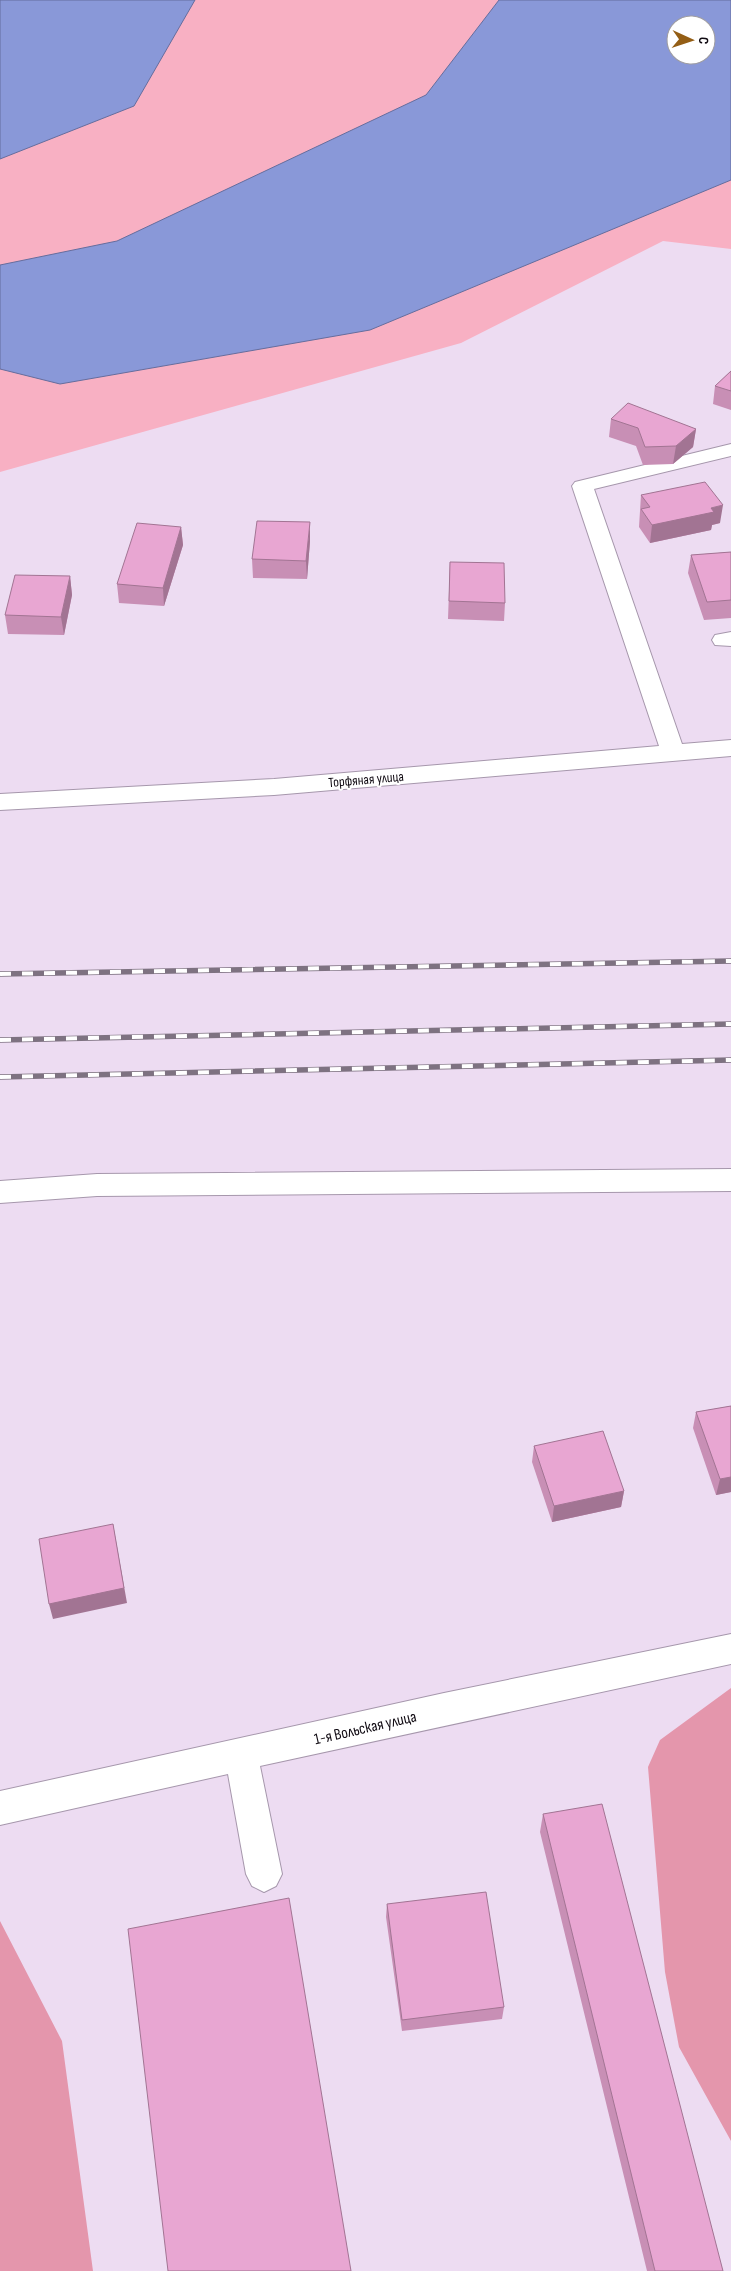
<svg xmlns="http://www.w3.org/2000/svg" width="731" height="2271" viewBox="0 0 731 2271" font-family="'Sofia Sans Condensed',sans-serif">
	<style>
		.green { fill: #f8b0c3; fill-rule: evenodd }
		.forest { fill: #e496ac }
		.water { fill: #8998d8; stroke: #656d9d; fill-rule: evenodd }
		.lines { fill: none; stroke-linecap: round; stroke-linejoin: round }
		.minor-casing { stroke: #a697ac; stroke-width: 2 }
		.minor { fill: #fff; fill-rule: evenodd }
		.rail-casing { stroke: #7e7281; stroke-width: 5.5 }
		.rail { stroke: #fff; stroke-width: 4; stroke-dasharray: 11; stroke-linecap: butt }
		.wall { fill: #c88fb5 }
		.shaded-wall { fill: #a27493 }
		.building { fill: #e8a6d2; stroke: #a27493 }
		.labels { text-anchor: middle; stroke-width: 4; stroke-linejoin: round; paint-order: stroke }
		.street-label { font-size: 14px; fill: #100a12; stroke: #fff }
		.near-street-label { font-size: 16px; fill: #100a12; stroke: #fff }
	</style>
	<rect width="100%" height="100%" fill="#eddcf2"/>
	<path class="green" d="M0,0H731V249L663,241L461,343L0,472ZM676,25H706V55H676Z"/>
	<path class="forest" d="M731,1688V2141L679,2047L665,1972L648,1767L660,1740Z
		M0,1921L62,2041L93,2271H0Z"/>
	<path class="water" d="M0,0H195L134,106L0,159Z
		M499,0H731V180L370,330L60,384L0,369V265L117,241L426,95ZM676,25H706V55H676Z"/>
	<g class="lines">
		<defs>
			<path id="minor" d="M731,444V456L594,489L682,744L731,740V756L274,795L0,810V794L274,779L659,746L572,486L575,482Z
				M731,632V646L715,645L712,640L715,635Z
				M731,1169V1191L97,1196L0,1203V1181L97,1174Z
				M731,1634V1664L260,1766L282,1874L276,1886L264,1892L252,1886L246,1874L228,1774L0,1825V1791L444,1693Z"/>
		</defs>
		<use href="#minor" class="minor-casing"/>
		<use href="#minor" class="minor"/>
		<defs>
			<path id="rail" d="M0,974L731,961
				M0,1040L731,1024
				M0,1077L731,1060"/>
		</defs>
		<use href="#rail" class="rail-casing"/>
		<use href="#rail" class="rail"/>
	</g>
	<path class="wall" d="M731,371V410L713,404L715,386Z
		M611,419L696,429L693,447L673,464L643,465L636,446L609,437Z
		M641,495L720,523L712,525L711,530L650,543L639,527Z
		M181,527L183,545L164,606L119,603L117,584Z
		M310,541L307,579L253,578L252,559Z
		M731,552V618L704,620L688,573L691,555Z
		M450,562L505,603L504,621L448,619Z
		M70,576L72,595L64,635L8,634L5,615Z
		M731,1406V1492L716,1495L693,1428L696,1412Z
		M534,1446L624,1491L621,1507L552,1522L532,1462Z
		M543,1814L723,2271H647L540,1832Z
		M387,1904L504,2007L502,2019L402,2031L386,1917Z"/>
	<path class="shaded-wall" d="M696,429L693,447L673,464L676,446Z
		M723,505L720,523L712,525L711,530L650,543L652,525L711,508Z
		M310,522V541L307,579L306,561Z
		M181,527L183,545L164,606L163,588Z
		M70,576L72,595L64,635L61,617Z
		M731,1477V1492L716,1495L720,1479Z
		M624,1491L621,1507L552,1522L554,1506Z
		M113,1524L127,1603L53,1619L49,1604Z"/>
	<path class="building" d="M731,371V391L715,386Z
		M628,403L696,429L676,446L645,447L638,428L611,419Z
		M705,482L723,505L711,508L714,512L652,525L641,509L650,507L641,495Z
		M257,521L310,522L306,561L252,559Z
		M137,523L181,527L163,588L117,584Z
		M731,552V600L707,602L691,555Z
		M450,562L504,563L505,603L449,601Z
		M15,575L70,576L61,617L5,615Z
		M731,1406V1477L720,1479L696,1412Z
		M603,1431L624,1491L554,1506L534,1446Z
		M113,1524L124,1588L49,1604L39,1539Z
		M602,1804L723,2271H655L543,1814Z
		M486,1892L504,2007L402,2020L387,1904Z
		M289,1898L351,2271H168L128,1929Z"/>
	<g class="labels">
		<g class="street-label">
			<text transform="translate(366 779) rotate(-5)" y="5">Торфяная улица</text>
		</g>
		<g class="near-street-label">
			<text transform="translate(365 1727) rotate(-13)" y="6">1-я Вольская улица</text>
		</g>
	</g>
	<g transform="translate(691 40) rotate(93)"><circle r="24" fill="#ffffff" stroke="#9f9da0"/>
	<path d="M0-4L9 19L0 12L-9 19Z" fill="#945e15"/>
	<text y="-8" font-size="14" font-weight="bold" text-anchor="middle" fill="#100a12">С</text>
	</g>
</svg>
